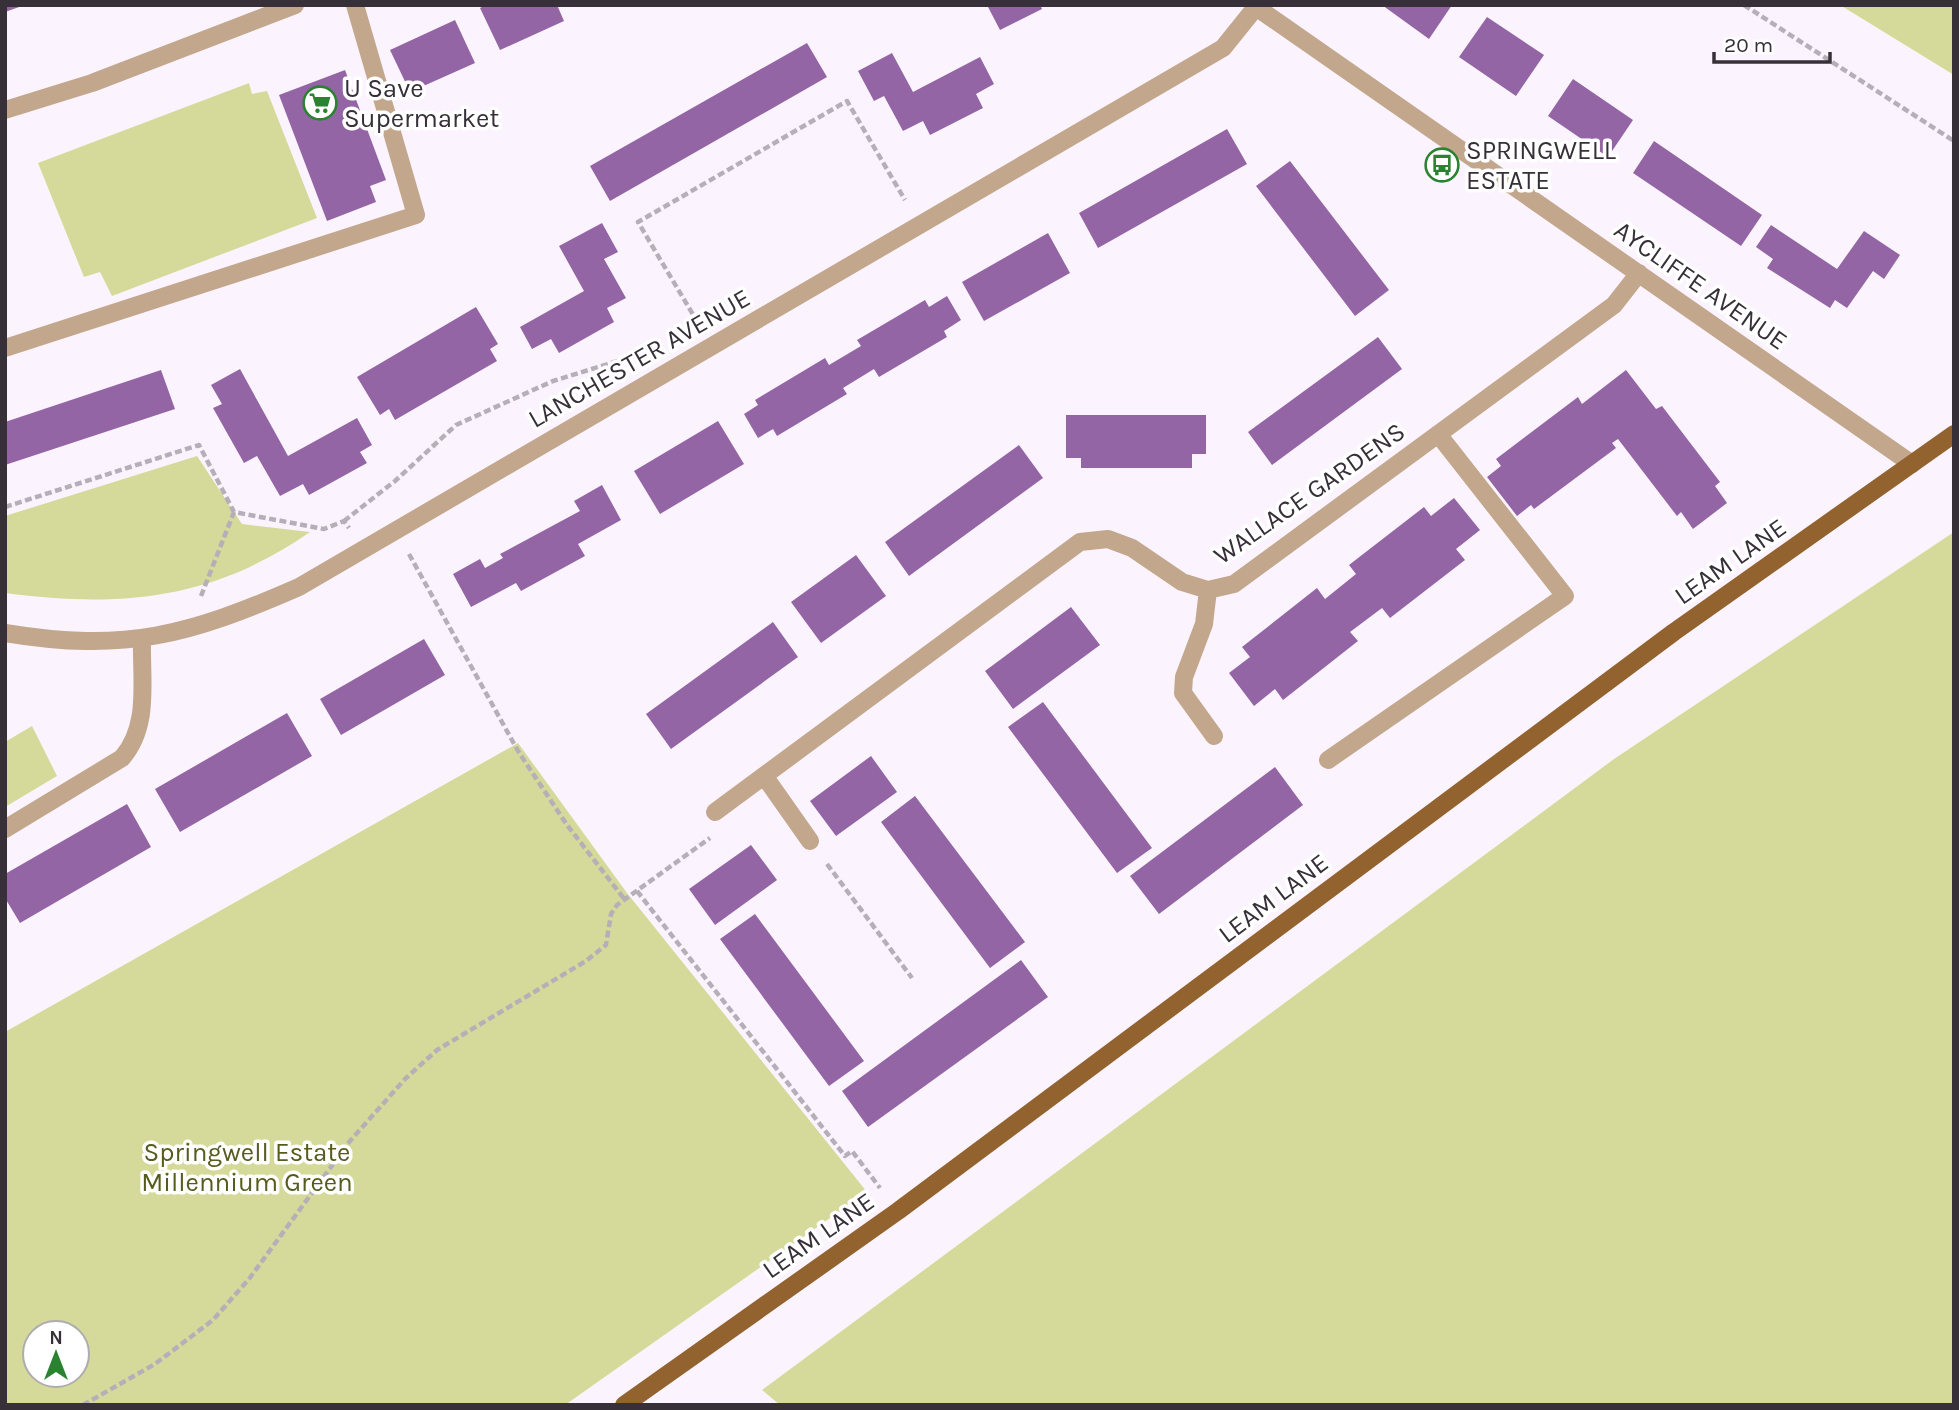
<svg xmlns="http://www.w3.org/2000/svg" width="1959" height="1410" viewBox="0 0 1959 1410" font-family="Karla,sans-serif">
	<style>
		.green { fill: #d5da9a; fill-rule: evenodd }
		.building { fill: #9465a4 }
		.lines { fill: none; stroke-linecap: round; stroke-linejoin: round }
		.path { stroke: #b6afb8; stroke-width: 4.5; stroke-dasharray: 7 3.5; stroke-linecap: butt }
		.minor { stroke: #c2a78d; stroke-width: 18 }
		.major { stroke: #92632f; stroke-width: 18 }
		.labels { text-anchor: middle; stroke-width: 7; stroke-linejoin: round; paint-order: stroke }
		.poi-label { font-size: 26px; fill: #373039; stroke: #fff; text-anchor: start }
		.street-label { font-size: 26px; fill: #373039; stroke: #fff }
		.park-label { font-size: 26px; fill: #585b1e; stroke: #fff }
	</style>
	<rect width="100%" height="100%" fill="#fbf4fe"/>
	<path class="green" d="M1840,5H1954V75Z
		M249,83L252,94L267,91L317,218L112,296L100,272L84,277L38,163Z
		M197,456L242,524L310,532C212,600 121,608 5,593V516Z
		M1954,532V1405H780L762,1390L1614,759Z
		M32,726L57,776L5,807V742Z
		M518,743L627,893L867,1192L565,1405H5V1032ZM77,1333V1375H35V1333Z"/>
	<path class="building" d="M5,5H22V6L5,12Z
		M486,5H557L564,21L500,50L480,8Z
		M987,5H1040L1042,9L1000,30Z
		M1382,5H1452L1429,39Z
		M1487,17L1544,55L1516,96L1459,57Z
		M455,20L475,63L410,92L390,50Z
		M807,43L827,77L610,201L590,166Z
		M892,53L913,92L980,57L994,84L976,94L983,108L930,135L923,121L903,131L884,96L874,101L858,71Z
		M345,70L386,180L370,186L376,202L327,221L279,95Z
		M1573,79L1633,120L1608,157L1548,116Z
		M1227,129L1247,164L1098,248L1079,213Z
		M1654,141L1762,215L1741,246L1633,173Z
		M1290,161L1389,290L1355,316L1256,186Z
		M602,223L618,252L604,259L626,298L607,308L614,322L559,353L551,339L532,349L520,327L584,291L559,246Z
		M1771,225L1837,269L1864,231L1900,255L1884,279L1873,271L1847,308L1835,300L1830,308L1767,268L1773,259L1756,247Z
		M1048,233L1070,273L984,321L962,282Z
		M947,296L961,320L944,331L947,337L879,377L874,369L843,388L847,394L777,436L773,429L758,438L744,414L758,405L755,400L825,358L829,365L861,346L857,340L925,300L929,307Z
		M476,307L498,344L490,349L497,361L395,420L389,409L380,415L357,377Z
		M1378,337L1402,369L1272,465L1248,432Z
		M240,369L288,456L357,418L372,445L360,452L367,463L309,495L303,484L280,496L257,456L244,463L213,408L222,404L211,385Z
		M161,370L175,409L5,465V422Z
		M1626,370L1656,409L1662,406L1720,482L1715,486L1727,503L1693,529L1681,512L1677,516L1618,439L1612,443L1616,448L1534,509L1531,505L1517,516L1487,477L1501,466L1496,459L1578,397L1582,404Z
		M1066,415H1206V454H1192V468H1081V458H1066Z
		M718,421L744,464L660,514L634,471Z
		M1019,445L1043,478L909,576L885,542Z
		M602,485L621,520L578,544L585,556L521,591L516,583L471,607L453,574L480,559L485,568L503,558L500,554L580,511L574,501Z
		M1454,498L1480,530L1456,549L1465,560L1390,618L1382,608L1350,632L1358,641L1283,700L1275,689L1254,706L1229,673L1250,657L1242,647L1317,588L1325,599L1356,574L1349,565L1424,507L1431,516Z
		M856,555L886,596L821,643L791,602Z
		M1071,607L1100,645L1013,709L985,671Z
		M773,622L798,657L671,749L646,714Z
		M424,639L445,675L341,735L320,699Z
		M1043,702L1152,848L1117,873L1008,727Z
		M287,713L312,756L180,832L155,789Z
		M871,756L897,792L836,836L810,801Z
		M1275,767L1303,805L1159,914L1130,876Z
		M915,796L1025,942L990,968L881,822Z
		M127,804L151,847L20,923L5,898V874Z
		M751,845L777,880L715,925L689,889Z
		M755,914L864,1061L829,1086L720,939Z
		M1021,960L1048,997L868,1127L842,1091Z"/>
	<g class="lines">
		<path class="path" d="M1744,5L1954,141
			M698,323L638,222L847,101L905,200
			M5,507L199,445L234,512L324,529L344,521L349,528
			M344,521L395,481L456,425L553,381L637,355
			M409,554L518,751L567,825L625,900
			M201,596L234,512
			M827,864L912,978
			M637,891L845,1156L852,1151L880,1188
			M83,1405L155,1364L213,1320L249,1279L350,1141L405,1079L437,1050L586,961L606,945L611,914L617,905L710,838"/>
		<path class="minor" d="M1253,5L1912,464
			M5,110L92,83L295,5
			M5,348L416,215L355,5
			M1208,590L1204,624L1184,677L1183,693L1214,736
			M5,633C126,653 189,635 299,587L1223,48L1256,7
			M1328,760L1565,596L1438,434
			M765,777L810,841
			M715,812L1080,542L1108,539L1132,548L1182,582L1208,590L1234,584L1614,305L1639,273
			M5,829L122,758C150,726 141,681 142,640"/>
		<path class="major" d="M624,1405L898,1211L1674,632L1954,434"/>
	</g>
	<defs>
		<symbol id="supermarket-ring" viewBox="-11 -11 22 22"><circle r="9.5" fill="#fff" stroke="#2b8231" stroke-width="1.5"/><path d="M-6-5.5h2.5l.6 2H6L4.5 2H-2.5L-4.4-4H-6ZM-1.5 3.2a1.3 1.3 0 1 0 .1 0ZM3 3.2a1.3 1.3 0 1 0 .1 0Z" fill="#2b8231"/></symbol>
		<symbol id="bus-ring" viewBox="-11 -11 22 22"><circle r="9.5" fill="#fff" stroke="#2b8231" stroke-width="1.5"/><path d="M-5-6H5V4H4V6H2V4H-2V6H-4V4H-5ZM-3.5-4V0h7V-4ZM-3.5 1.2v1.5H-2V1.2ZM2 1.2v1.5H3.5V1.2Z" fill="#2b8231"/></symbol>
	</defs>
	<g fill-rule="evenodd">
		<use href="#supermarket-ring" x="301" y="84" width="38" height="38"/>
		<use href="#bus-ring" x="1423" y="146" width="38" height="38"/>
	</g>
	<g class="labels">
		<g class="poi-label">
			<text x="344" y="97">U Save<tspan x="344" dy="30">Supermarket</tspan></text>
			<text x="1466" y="159">SPRINGWELL<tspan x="1466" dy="30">ESTATE</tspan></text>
		</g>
		<g class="street-label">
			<text transform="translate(1701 285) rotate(35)" y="9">AYCLIFFE AVENUE</text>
			<text transform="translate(639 358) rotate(-30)" y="9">LANCHESTER AVENUE</text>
			<text transform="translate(1309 493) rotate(-35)" y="9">WALLACE GARDENS</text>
			<text transform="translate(1730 561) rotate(-35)" y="9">LEAM LANE</text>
			<text transform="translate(1273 898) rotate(-37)" y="9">LEAM LANE</text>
			<text transform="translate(818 1235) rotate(-35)" y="9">LEAM LANE</text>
		</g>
		<g class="park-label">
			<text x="247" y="1161">Springwell Estate<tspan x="247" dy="30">Millennium Green</tspan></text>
		</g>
	</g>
	<rect width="1959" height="1410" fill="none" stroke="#373039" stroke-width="14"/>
	<g transform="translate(56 1354)"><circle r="33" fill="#ffffff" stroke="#afacb0" stroke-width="2"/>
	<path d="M0-5L12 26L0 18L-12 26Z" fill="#2b8231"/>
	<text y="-10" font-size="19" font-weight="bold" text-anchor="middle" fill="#373039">N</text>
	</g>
	<path d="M1714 52v10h116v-10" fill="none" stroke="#373039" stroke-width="3.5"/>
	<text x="1724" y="52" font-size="21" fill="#373039" stroke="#ffffff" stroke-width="5" paint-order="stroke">20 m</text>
</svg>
